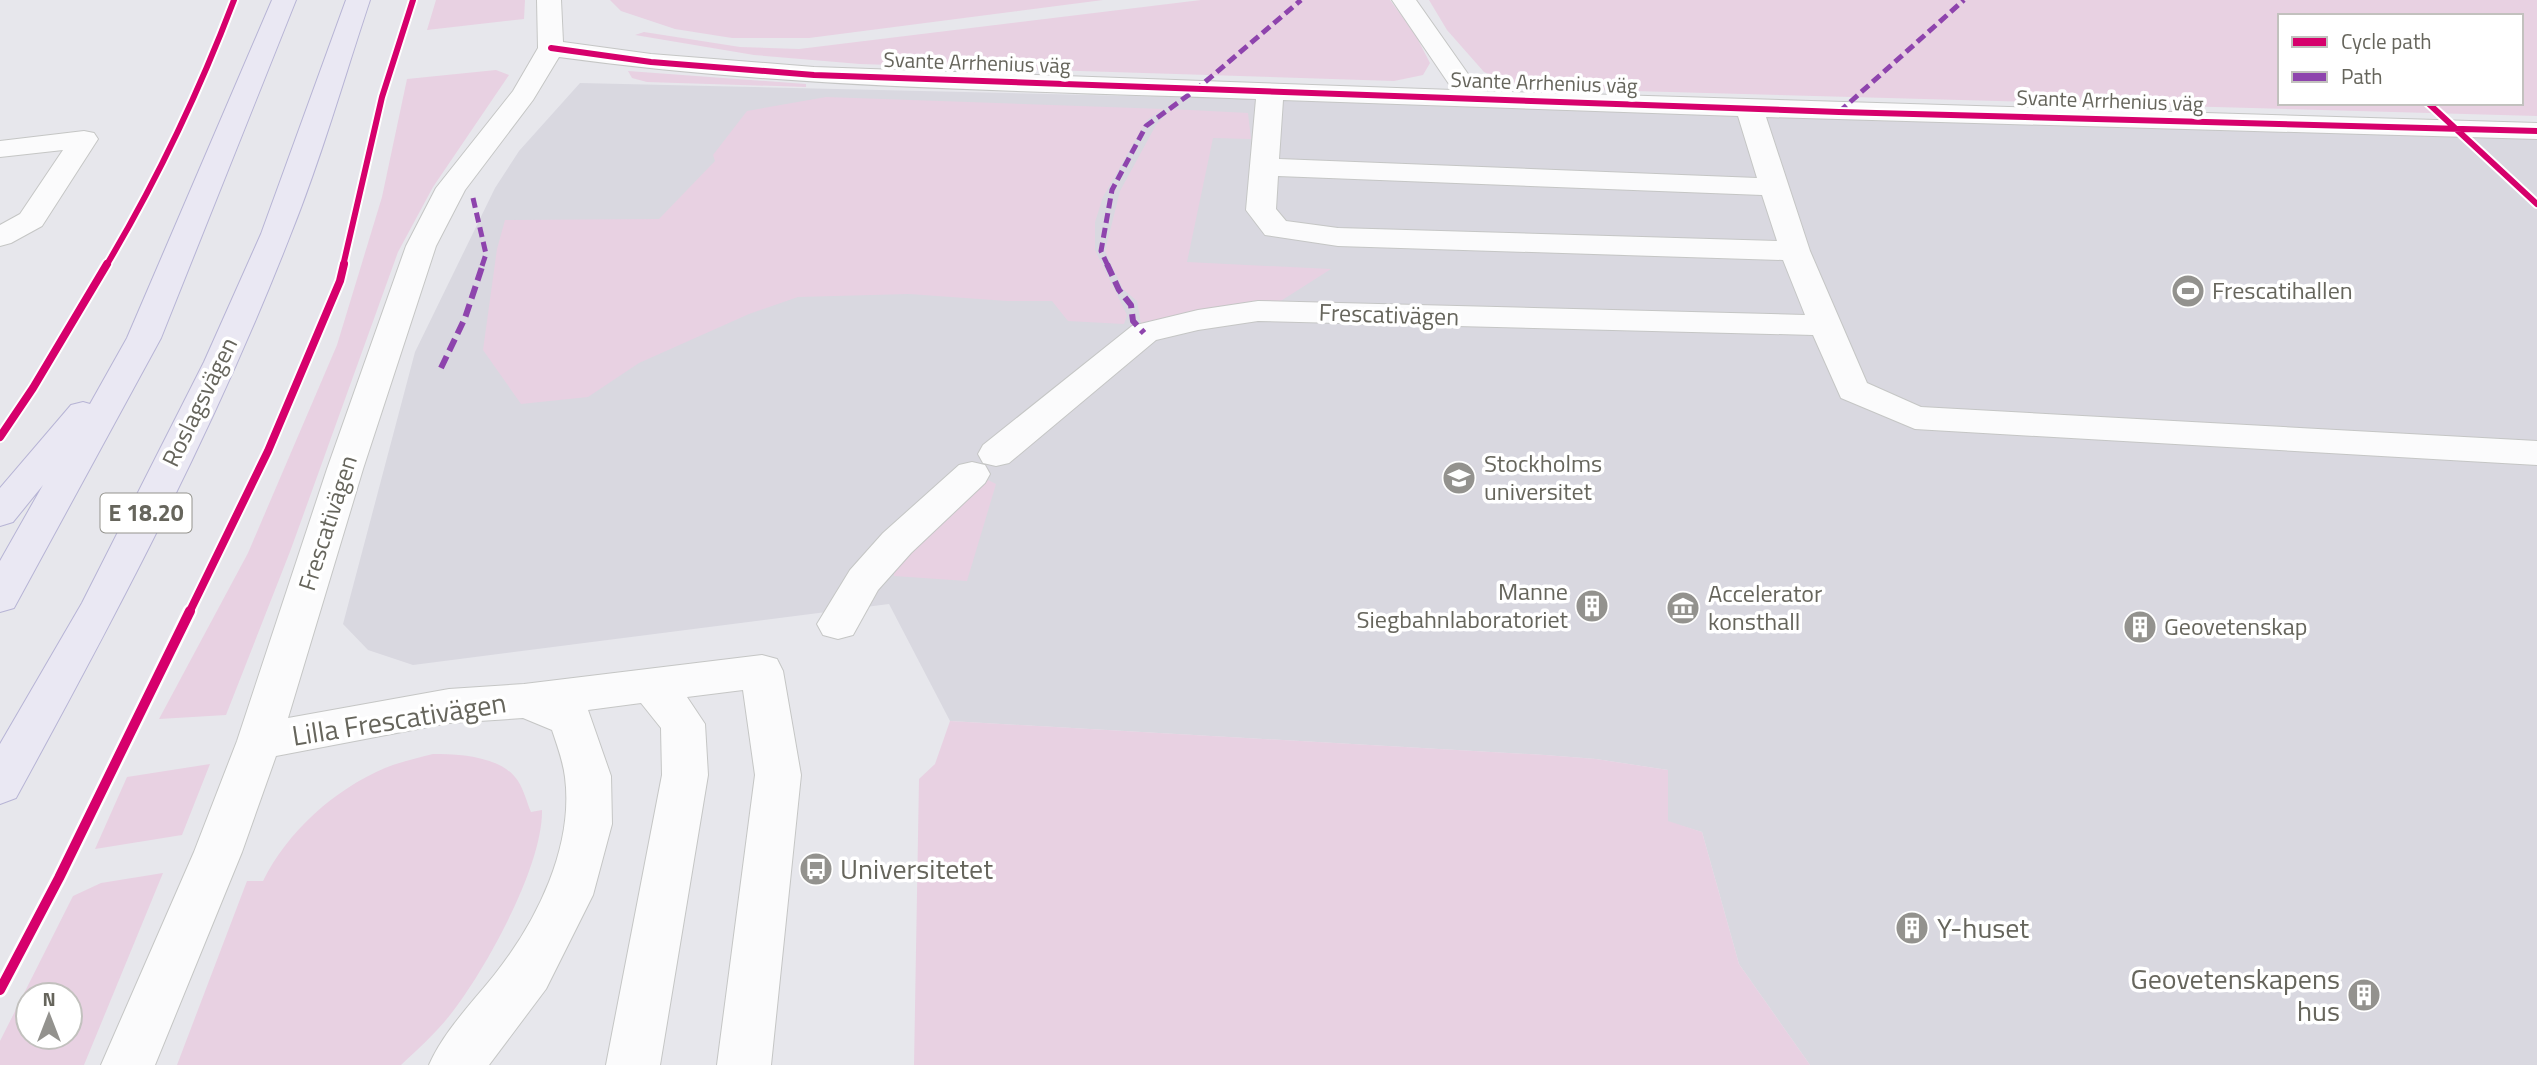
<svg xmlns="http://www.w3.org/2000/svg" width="2537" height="1065" viewBox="0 0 2537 1065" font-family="'Titillium Web',sans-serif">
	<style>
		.education { fill: #d9d8e0 }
		.green { fill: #e8d1e2; fill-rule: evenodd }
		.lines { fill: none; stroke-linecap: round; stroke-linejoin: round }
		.minor-casing { stroke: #c5c6c5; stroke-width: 2 }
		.major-casing { stroke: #b7b4d5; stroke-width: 2 }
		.minor { fill: #fbfbfc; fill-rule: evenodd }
		.major { fill: #eae8f3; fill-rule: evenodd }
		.quiet-far1 { stroke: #8e44ad; stroke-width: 5; stroke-dasharray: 10 5; stroke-linecap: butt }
		.quiet { stroke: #8e44ad; stroke-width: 6; stroke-dasharray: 13 6; stroke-linecap: butt }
		.cycleway-far2-casing { stroke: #fff; stroke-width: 10 }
		.cycleway-far1-casing { stroke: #fff; stroke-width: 12 }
		.cycleway-casing { stroke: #fff; stroke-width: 15 }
		.cycleway-far2 { stroke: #d6006c; stroke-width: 6 }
		.cycleway-far1 { stroke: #d6006c; stroke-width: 8 }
		.cycleway { stroke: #d6006c; stroke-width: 10 }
		.labels { text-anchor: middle; stroke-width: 7; stroke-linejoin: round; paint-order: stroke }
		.far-street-label { font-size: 21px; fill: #66655c; stroke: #fff }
		.shield { fill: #fff; stroke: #94938d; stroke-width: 2 }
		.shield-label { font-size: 23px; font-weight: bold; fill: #66655c }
		.poi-label { font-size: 24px; fill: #66655c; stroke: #fff; text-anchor: start }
		.street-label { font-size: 24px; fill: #66655c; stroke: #fff }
		.near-street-label { font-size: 28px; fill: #66655c; stroke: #fff }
		.near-poi-label { font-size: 28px; fill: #66655c; stroke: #fff; text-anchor: start }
	</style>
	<rect width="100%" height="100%" fill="#e7e7ec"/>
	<path class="education" d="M580,83L2537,129V1065H1810L1739,964L1702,832L1668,822V770L1596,759L1545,755L950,721L889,604L413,665L368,650L343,624L415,352L495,188L519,151Z"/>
	<path class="green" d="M436,0H525L524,19L427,30Z
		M610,0H1103L809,38H732L675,29L621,11Z
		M1201,0H1390L1415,34L1430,63L1423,75L1394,81L860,64L754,55L635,35L644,32L740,47L799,49Z
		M1429,0H2537V116L1524,88L1484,72L1447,30ZM2280,16H2521V103H2280Z
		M496,70L509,75L433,187L398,252L291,549L226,715L159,719L248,553L337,345L382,197L407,79Z
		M628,71L806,84V87L647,82L632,78Z
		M826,97L1164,109L1147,120L1136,139L1103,197L1095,222V250L1127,315L1124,324L1068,321L1052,301H1007L909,294L798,297L749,314L639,363L588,397L521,404L483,350L497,249L505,220L659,219L715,161L713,155L747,111Z
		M1171,109L1248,113L1251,139L1213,138L1187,262L1331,269L1276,304L1141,324L1137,301L1123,289L1105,251L1120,191L1156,125Z
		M988,480L996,484L967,581L894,576V569L963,500Z
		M950,721L1545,755L1596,759L1668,770V821L1702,832L1739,964L1810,1065H914L919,779L935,764Z
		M433,754C459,754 502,756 518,781C524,790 527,803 531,812L542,810C543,866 485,971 450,1015C436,1033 418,1049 401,1065H177L247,881H263C287,832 335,789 385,768C400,762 417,758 433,754Z
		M210,764L182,835L95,849L127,777Z
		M163,873L84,1065H0V1041L73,896L101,883ZM28,995H70V1037H28Z"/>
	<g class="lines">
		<defs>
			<path id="minor" d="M537,0H561L563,42L651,54L814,67L1453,90L1392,0H1416L1480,91L2537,123V139L1766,117L1810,251L1867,383L1921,407L2537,441V465L1915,429L1841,398L1813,335L1258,321L1198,330L1156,340L1009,463L996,466L983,463L978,454L983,445L1132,326L1198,310L1258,301L1805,315L1783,260L1338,246L1265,235L1246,210L1256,99C1023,90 790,89 559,57L533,100L465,190L436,246L363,469L288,718L449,689L524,684L762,655L777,659L783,671L801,775L771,1065H717L755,775L743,690L687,697L705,724L708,775L660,1065H606L662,775L661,728L641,703L588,710L611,776L612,824L593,895L546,989L489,1065H429C444,1031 472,1003 495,974C537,921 574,846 565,777C563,761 557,745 552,730L523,718L449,723L276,756L242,852L155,1065H101L194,852L237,741L327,469L406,246L436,188L513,91L538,48ZM1283,100L1738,116L1757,178L1279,159ZM1278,176L1762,195L1777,241L1338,228L1286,221L1276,209Z
				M84,131L94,133L98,139L42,226L11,243L0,246V225L20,214L63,150L0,157V141Z
				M972,462L985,465L990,474L985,483L911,553L878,590L853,635L838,639L823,635L817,624L850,570L883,533L959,465Z"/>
			<path id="major" d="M272,0H296L161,338L14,608L0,612V561L43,485L13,522L0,526V488L71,405L83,402L90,404L127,338Z
				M346,0H370C344,78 321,159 290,236C214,431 116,615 16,798L0,804V744L82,603L204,362L261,234Z"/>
		</defs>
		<use href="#minor" class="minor-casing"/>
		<use href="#major" class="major-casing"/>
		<use href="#minor" class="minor"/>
		<use href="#major" class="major"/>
		<path class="quiet-far1" d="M1839,112L1964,0
			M473,198L486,254L482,266
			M1108,266L1101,251L1112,190L1146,126L1198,88L1301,0"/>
		<path class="quiet" d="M1107,264L1119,290L1131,305L1133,321L1144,333
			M441,368L465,318L483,264"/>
		<defs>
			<path id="cycleway-far2" d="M551,48L651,62L814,75L1839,112L2537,131
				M2428,103L2537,204
				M106,266C156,182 199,92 234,0
				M343,266L382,97L413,0"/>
			<path id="cycleway-far1" d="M0,437L33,388L107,264
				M189,613L268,451L340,281L344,264"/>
			<path id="cycleway" d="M0,990L59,878L190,611"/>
		</defs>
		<use href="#cycleway-far2" class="cycleway-far2-casing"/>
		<use href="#cycleway-far1" class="cycleway-far1-casing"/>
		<use href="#cycleway" class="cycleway-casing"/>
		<use href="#cycleway-far2" class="cycleway-far2"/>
		<use href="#cycleway-far1" class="cycleway-far1"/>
		<use href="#cycleway" class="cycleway"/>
	</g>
	<defs>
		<symbol id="stadium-disc" viewBox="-11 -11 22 22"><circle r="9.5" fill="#93928e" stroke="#fff"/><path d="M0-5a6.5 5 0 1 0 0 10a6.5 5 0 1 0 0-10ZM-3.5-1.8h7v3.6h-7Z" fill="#fff"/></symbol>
		<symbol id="university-disc" viewBox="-11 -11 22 22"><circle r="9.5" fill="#93928e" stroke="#fff"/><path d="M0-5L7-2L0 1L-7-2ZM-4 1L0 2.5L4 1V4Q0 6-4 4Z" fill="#fff"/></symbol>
		<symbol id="building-disc" viewBox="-11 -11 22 22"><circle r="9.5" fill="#93928e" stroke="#fff"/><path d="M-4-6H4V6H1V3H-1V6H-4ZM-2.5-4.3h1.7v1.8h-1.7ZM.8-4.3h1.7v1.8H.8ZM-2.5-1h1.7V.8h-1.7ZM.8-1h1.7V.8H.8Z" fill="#fff"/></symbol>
		<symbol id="museum-disc" viewBox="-11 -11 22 22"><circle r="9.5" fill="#93928e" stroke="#fff"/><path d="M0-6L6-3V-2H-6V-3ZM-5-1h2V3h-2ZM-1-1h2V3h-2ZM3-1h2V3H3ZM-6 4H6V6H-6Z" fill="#fff"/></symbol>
		<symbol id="bus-disc" viewBox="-11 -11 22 22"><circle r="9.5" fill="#93928e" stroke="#fff"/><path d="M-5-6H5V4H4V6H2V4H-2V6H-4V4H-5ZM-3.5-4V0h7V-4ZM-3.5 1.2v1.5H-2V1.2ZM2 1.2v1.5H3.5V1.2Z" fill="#fff"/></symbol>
	</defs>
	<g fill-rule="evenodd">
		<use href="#stadium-disc" x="2169" y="272" width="38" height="38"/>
		<use href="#university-disc" x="1440" y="459" width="38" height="38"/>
		<use href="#building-disc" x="1573" y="587" width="38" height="38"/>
		<use href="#museum-disc" x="1664" y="589" width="38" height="38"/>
		<use href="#building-disc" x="2121" y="608" width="38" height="38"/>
		<use href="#bus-disc" x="797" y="850" width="38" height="38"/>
		<use href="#building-disc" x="1893" y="909" width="38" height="38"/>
		<use href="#building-disc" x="2345" y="976" width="38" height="38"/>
	</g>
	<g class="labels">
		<g class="far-street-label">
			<text transform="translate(977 63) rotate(2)" y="7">Svante Arrhenius väg</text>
			<text transform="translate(1544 83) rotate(2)" y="7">Svante Arrhenius väg</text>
			<text transform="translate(2110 101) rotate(2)" y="7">Svante Arrhenius väg</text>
		</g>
		<rect class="shield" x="100.5" y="493.5" width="91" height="39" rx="5"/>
		<g class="shield-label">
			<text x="146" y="521">E 18.20</text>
		</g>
		<g class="poi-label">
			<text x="2212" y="299">Frescatihallen</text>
			<text x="1484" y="472">Stockholms<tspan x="1484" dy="28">universitet</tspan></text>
			<text x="1568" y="600" text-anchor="end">Manne<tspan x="1568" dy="28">Siegbahnlaboratoriet</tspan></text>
			<text x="1708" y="602">Accelerator<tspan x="1708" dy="28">konsthall</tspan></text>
			<text x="2164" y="635">Geovetenskap</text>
		</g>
		<g class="street-label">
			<text transform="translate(1389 315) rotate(2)" y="8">Frescativägen</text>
			<text transform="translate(200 402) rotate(-64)" y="8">Roslagsvägen</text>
			<text transform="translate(328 523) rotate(-72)" y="8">Frescativägen</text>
		</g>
		<g class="near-street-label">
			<text transform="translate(399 719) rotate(-9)" y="10">Lilla Frescativägen</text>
		</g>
		<g class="near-poi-label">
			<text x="840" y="879">Universitetet</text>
			<text x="1937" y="938">Y-huset</text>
			<text x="2340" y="989" text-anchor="end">Geovetenskapens<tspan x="2340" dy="32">hus</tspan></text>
		</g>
	</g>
	<rect x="2278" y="14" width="245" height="91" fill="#ffffff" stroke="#c2c1be" stroke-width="2"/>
	<rect x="2292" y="37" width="35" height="10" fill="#d6006c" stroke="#c2c1be" stroke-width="2"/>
	<text x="2341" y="49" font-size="21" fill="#66655c">Cycle path</text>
	<rect x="2292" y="72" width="35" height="10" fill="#8e44ad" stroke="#c2c1be" stroke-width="2"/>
	<text x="2341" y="84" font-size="21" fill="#66655c">Path</text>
	<g transform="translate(49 1016)"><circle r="33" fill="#ffffff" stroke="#c2c1be" stroke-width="2"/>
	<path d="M0-5L12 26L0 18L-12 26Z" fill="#93928e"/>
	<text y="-10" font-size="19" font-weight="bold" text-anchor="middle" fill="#66655c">N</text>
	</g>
</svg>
